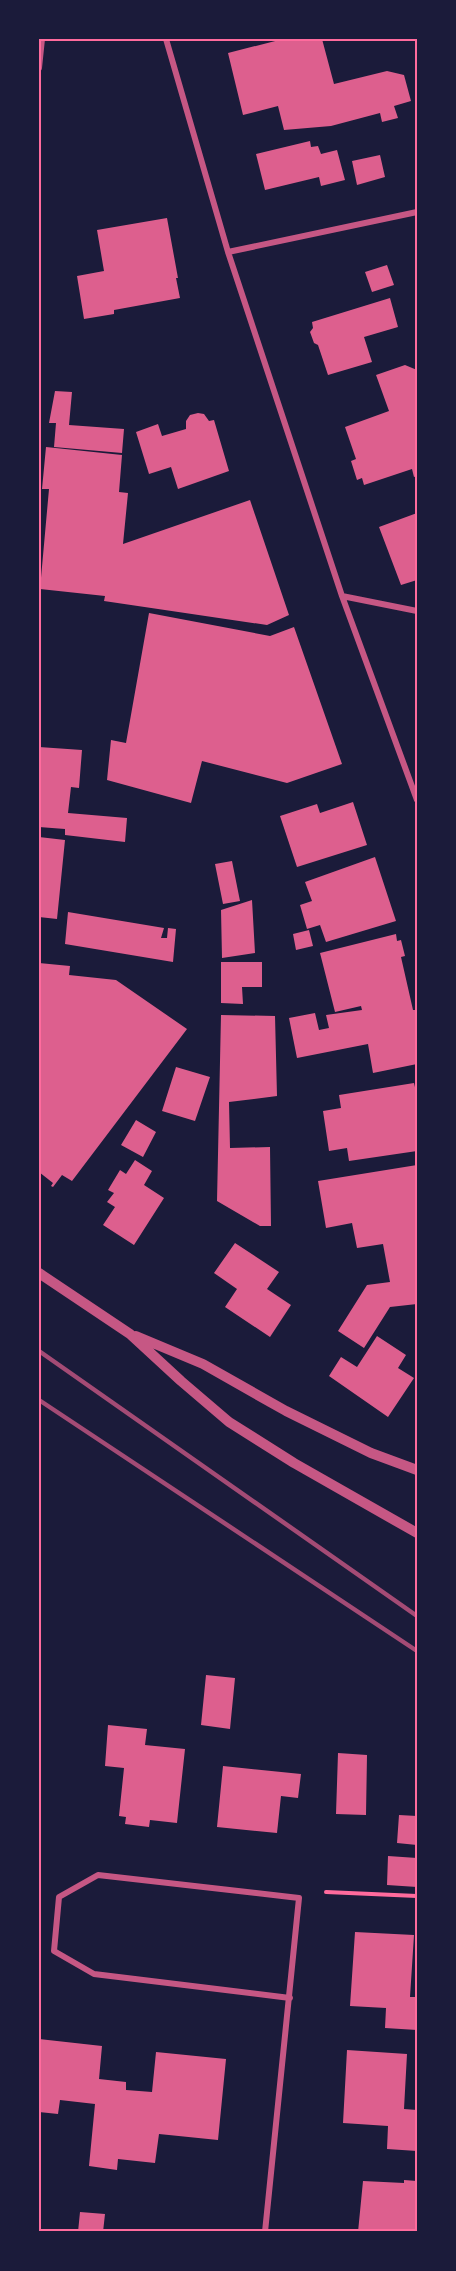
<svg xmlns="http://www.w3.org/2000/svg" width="456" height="2271" viewBox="0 0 456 2271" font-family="'Public Sans',sans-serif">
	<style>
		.building { fill: #dd5f8e }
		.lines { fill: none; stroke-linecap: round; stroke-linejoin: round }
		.path { stroke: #ff6b9d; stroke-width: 4 }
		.minor { stroke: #c65784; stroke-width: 6 }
		.tertiary { stroke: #c65784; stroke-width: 10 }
		.rail { stroke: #a44b75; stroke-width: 4.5 }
		.neatline { fill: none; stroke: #ff6b9d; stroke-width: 2 }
	</style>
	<rect width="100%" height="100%" fill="#1b1b3a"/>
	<path class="building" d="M283,39H322L334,84L387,71L404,75L411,101L394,106L398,118L382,122L380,113L331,126L284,130L278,106L243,115L228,53Z
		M310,141L311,147L318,146L321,154L337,150L345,180L321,186L319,177L265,190L256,154Z
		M380,155L385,177L357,185L352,161Z
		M167,218L178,278H176L180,298L114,310V314L84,319L77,276L104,271L97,230Z
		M387,265L394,285L372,292L365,272Z
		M390,298L398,327L364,337L372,362L328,375L318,345L314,343L310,332L313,328L312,322Z
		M405,365L417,370V476L414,477L412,469L364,485L362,478L357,480L351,461L356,459L345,427L389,411L376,375Z
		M55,391L72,392L69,425L124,429L122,453L54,447L56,423H49Z
		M198,413L204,414L209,421L214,420L229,471L178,489L171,467L149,474L136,432L158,424L162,436L186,429V421L190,415Z
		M46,447L122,455L119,492L128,493L123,544L250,500L289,615L267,625L104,601L105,596L40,589L49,489H42Z
		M417,513V580L401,585L379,527Z
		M149,613L270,636L294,627L342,764L287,783L202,761L191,803L107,780L111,740L126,743Z
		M39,747L82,750L79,788L71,787L68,813L127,818L125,842L65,835V829L39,827Z
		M353,802L367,845L297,867L280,816L317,804L320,813Z
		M39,837L65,840L57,919L39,917Z
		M375,857L396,921L326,942L320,925L307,929L300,905L312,901L305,882Z
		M232,861L240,901L223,904L215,864Z
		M252,900L255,953L222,958L221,910Z
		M68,912L164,928L161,938H167L168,928L176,929L173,962L65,944Z
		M309,930L313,946L296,950L293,934Z
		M396,934L397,941L401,940L405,956L401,957L413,1010H417V1064L373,1073L368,1044L297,1058L289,1018L315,1013L319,1030L329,1028L326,1015L362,1010L361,1006L335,1012L320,953Z
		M221,962H262V987H242L243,1004L221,1003Z
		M39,963L70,966L69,975L116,980L187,1029L72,1181L62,1175L53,1187L51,1186L53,1183L39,1172Z
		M221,1015L275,1016L277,1096L229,1102L230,1148L270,1147L271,1226H260L217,1201Z
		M176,1067L210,1077L195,1121L162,1111Z
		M414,1083L417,1096V1151L349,1161L347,1148L329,1151L323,1111L341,1108L339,1095Z
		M136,1120L156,1132L143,1157L121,1145Z
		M135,1160L152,1171L144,1185L164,1198L134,1245L103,1225L115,1207L107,1202L114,1193L108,1190L120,1170L126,1174Z
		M417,1165V1304L390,1307L364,1348L338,1331L367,1285L390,1282L383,1244L357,1248L352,1223L326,1228L318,1181Z
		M235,1243L279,1272L267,1289L291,1305L270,1337L225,1307L237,1289L214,1273Z
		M377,1336L406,1355L398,1368L414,1378L388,1417L329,1376L341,1357L357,1367Z
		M206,1675L235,1678L230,1729L201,1725Z
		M108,1725L147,1729L145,1745L185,1749L177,1823L150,1820L149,1827L125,1824L126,1817L119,1816L124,1768L105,1766Z
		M338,1753L367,1755L366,1815L336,1814Z
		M223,1766L301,1774L298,1798L281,1796L277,1833L217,1827Z
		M399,1815L417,1816V1845L397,1843Z
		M388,1856L417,1858V1887L387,1885Z
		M355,1932L414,1935L410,1997H417V2030L385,2028L386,2008L350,2006Z
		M39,2039L102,2046L99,2079L126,2082V2090L152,2092L156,2052L226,2059L218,2140L159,2134L155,2163L118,2159L117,2170L89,2166L95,2104L60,2100L58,2114L39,2112Z
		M347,2050L407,2054L404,2109L417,2110V2151L387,2149L388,2126L343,2123Z
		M404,2180L417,2181V2232H358L363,2181L404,2183Z
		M80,2212L105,2214L103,2232H78Z"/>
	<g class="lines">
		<path class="path" d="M326,1892L417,1896"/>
		<path class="minor" d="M166,39L228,252L342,596L417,800
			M39,68L42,39
			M228,252L417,212
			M342,596L417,611
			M265,2232L299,1898L98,1875L59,1897L54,1951L94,1974L290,1998"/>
		<path class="tertiary" d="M39,1273L130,1334L181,1381L229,1422L294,1463L417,1533
			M136,1336L203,1364L286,1411L371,1453L417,1470"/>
		<path class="rail" d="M39,1351L417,1616
			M39,1400L417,1651"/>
	</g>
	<rect width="456" height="2271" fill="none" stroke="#1b1b3a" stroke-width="81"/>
	<rect x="40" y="40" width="376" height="2190" class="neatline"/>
</svg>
